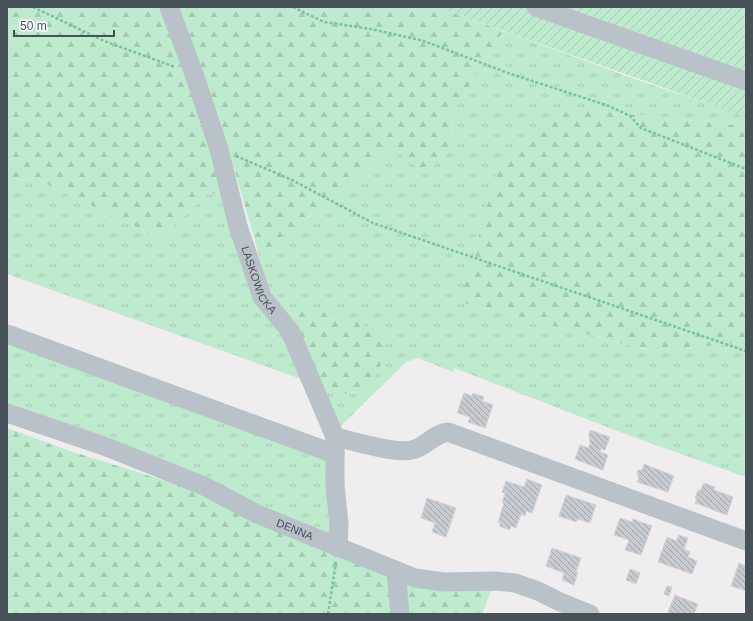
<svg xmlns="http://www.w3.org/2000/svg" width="753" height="621" viewBox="0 0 753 621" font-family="Helvetica,sans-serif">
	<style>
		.grass { fill: url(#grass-tufts) }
		.forest { fill: url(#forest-firs) }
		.garden { fill: url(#garden-furrows) }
		.building { fill: url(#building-back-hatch); stroke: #d1d3d8 }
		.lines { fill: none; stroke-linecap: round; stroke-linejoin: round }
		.path { stroke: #7ac49c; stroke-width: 2.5; stroke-dasharray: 3 2; stroke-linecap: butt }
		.minor { stroke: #b9c2c8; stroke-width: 19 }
		.labels { text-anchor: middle; stroke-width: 3.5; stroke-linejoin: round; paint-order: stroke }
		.street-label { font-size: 11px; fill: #475158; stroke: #fff }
	</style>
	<defs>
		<pattern id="grass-tufts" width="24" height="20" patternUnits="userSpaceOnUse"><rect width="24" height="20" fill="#beeacd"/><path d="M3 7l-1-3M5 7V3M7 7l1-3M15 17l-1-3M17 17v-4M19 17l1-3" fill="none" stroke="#a5cab2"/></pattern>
		<pattern id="forest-firs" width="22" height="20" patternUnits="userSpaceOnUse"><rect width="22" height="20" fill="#beeacd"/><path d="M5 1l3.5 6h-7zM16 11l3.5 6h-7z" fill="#a5cab2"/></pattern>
		<pattern id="garden-furrows" width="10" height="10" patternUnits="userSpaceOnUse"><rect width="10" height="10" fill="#beeacd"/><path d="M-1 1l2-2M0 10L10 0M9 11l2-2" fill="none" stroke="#a5cab2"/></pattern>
		<pattern id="building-back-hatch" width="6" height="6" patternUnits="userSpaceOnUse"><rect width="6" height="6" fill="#c7cacf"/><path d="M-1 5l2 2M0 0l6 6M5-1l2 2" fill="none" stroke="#a3a6ab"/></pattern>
	</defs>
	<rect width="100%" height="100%" fill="#efeded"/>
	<path class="grass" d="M503,31L646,83L746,116V126L578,109L557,115L460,302L652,351L738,343L746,345V477L633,437L454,368L453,372L418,358L406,362L341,426L314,384L331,393L358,394L297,306L291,322L268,298L262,280L259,255L394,149L425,173L453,149L452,115Z
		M36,179L161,239L206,195L221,192L282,335L304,380L7,274V180Z
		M7,341L328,459L333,534L326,536L7,405Z"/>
	<path class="forest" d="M7,7H159L199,106L221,192L206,195L161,239L36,179L7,180Z
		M177,7H437L503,31L452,115L453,149L425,173L394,149L259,255L227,144Z
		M578,109L746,126V345L737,343L652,351L460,302L497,172L557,115Z
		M297,306L345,318L380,331L385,356L369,388L358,394L331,393L314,384L291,322Z
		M7,428L70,451L201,492L413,584L493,586L482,614H7Z"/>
	<path class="garden" d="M437,7H746V117Z"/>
	<path class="building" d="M464,393L472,396L473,393L484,397L482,401L493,405L485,428L468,422L470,417L457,413Z
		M590,430L610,437L605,450L601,449L600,452L608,455L603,470L575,459L580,445L588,448L590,444L589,435Z
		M644,464L674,476L668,492L637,482L639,477L637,474L638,470H642Z
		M527,479L542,485L532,513L526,511L525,516L521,514L516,528L511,526L510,530L499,526L501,523L498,522L504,503H502L505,493L502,492L506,481L524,487Z
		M704,483L715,487L714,490L733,497L727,515L695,503L697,498H695L698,490L700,491Z
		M566,495L596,505L590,523L578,519L576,522L559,516Z
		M427,498L456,508L446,537L432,532L435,523L421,518Z
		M620,518L632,522L633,519L652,526L641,555L625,550L629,540L614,535Z
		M679,535L688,538L684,549L690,552L688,557L697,561L692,574L658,562L667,537L676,541Z
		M552,548L581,558L576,572H578L574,585L562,580L564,573L546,566Z
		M739,563L746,566V591L731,586Z
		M630,569L640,573L636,584L626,580Z
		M667,586L672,587L669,596L664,594Z
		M675,595L698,604L694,614H673L668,612Z"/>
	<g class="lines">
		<path class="path" d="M33,7L104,41L175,67
			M293,7L324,22L371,29L424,41L508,73L609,106L630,116L641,128L746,169
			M236,156L292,180L373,223L746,351
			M328,614L336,562"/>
		<g class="minor">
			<path id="s1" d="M169,7L194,74L219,149L238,226L262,297L290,331L335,437V485L339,524L338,548"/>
			<path d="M536,7L746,81"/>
			<path d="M7,334L335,454"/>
			<path id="s2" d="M7,413L104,446L204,486L257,514L415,578L444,582L495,581L515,583L538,591L560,602L590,614"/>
			<path d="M335,437C354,441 394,454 412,450C426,447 433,434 448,432L746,541"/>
			<path d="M396,571L400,614"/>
		</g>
	</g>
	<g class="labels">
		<g class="street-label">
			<text dy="4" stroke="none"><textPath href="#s1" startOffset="288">LASKOWICKA</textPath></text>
			<text dy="4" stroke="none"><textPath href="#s2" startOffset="311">DENNA</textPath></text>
		</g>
	</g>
	<rect width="753" height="621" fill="none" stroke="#475158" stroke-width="16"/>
	<path d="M14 30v6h100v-6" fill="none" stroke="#475158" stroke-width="2"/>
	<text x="20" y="30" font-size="12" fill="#475158" stroke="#ffffff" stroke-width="3" paint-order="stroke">50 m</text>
</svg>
